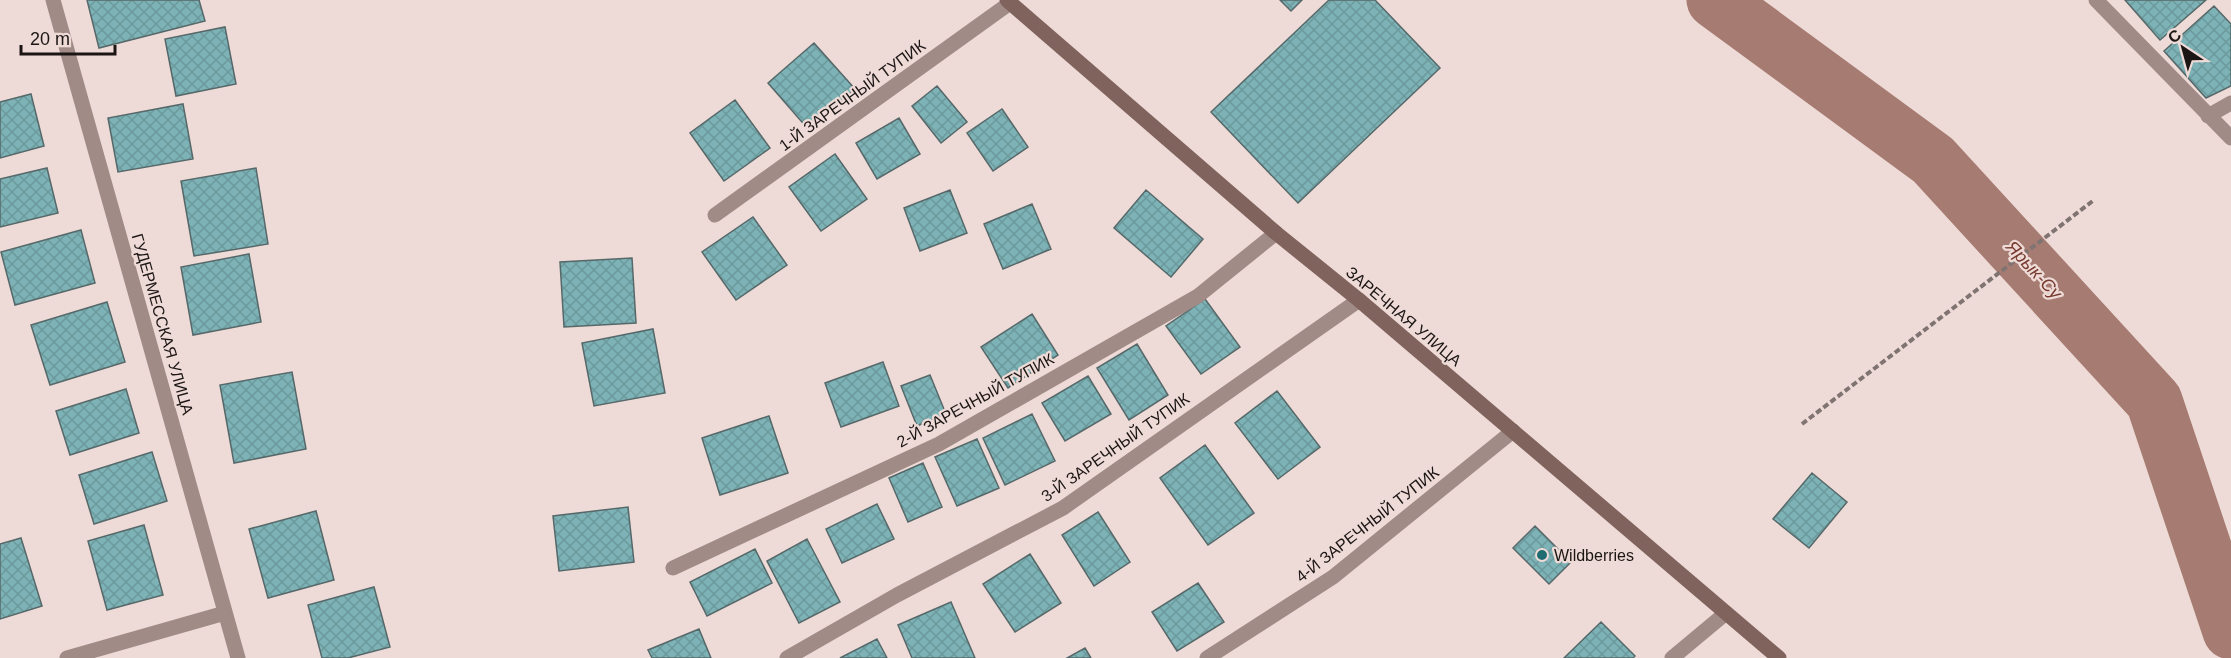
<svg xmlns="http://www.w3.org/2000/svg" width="2231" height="658" viewBox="0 0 2231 658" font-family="Helvetica,sans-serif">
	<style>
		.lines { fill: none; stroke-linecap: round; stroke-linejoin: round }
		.river { stroke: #a67b71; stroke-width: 57 }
		.building { fill: url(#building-cross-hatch); stroke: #566869; stroke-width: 1.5 }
		.path { stroke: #807472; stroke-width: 4; stroke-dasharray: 6 3; stroke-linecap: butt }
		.minor { stroke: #a08b87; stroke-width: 15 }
		.secondary { stroke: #80635d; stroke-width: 15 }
		.poi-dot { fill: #206c71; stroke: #eedbd7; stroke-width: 2 }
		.labels { text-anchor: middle; stroke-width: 4.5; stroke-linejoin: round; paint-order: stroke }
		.street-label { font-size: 16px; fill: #1b1514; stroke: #eedbd7 }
		.poi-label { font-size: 16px; fill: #1b1514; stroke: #eedbd7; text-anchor: start }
		.water-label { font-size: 18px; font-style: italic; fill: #773b2f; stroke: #eedbd7 }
	</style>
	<defs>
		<pattern id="building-cross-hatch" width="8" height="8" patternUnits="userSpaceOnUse" patternTransform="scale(1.5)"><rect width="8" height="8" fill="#7db3b6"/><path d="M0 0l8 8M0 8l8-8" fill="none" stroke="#6b999c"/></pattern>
	</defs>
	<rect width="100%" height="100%" fill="#eedbd7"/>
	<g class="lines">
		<path class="river" d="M1715,0L1933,160L2154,401L2231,631"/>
	</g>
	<path class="building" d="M87,0H199L205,21L99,48Z
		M1280,0H1302L1291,11Z
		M1329,0H1375L1440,68L1298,203L1211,112Z
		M2125,0H2206L2160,40Z
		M2214,6L2231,24V86L2206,98L2164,51Z
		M225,27L236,84L176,96L165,39Z
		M814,43L855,89L808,129L768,83Z
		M937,86L967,122L941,143L912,106Z
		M31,94L44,146L0,158V102Z
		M735,100L770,148L724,181L690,133Z
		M183,104L193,159L118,172L108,118Z
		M1002,109L1028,147L993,171L967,133Z
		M899,118L920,154L877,179L856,143Z
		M835,154L867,199L821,231L789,187Z
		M47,168L58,213L0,227V179Z
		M256,168L268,244L194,256L181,181Z
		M950,190L967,233L920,251L904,208Z
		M1146,190L1203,239L1171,277L1114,228Z
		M1032,204L1051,249L1003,269L984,224Z
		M753,217L787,265L736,300L702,252Z
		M81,230L95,283L15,305L1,252Z
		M249,254L261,322L193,335L181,267Z
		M632,258L636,323L564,327L560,262Z
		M1205,299L1240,347L1201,374L1166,326Z
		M107,302L125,362L50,385L31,325Z
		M1032,314L1058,355L1008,388L981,347Z
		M653,329L665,393L594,406L582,343Z
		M1137,344L1168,395L1129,420L1097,368Z
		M883,362L899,406L841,427L825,383Z
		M292,372L306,449L234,463L220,385Z
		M930,375L946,414L917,426L901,386Z
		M1088,376L1111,414L1065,441L1042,403Z
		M126,389L139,433L70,455L56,411Z
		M1277,391L1320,447L1278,479L1235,423Z
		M1032,414L1055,461L1005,485L983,438Z
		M769,416L788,473L720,495L702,438Z
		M977,439L999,488L957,506L935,457Z
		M1205,445L1254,513L1208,545L1160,478Z
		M152,452L167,501L94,524L79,475Z
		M923,463L942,507L908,522L889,478Z
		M1812,473L1847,502L1809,548L1773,519Z
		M877,504L894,539L842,563L826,529Z
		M628,507L634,562L559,571L553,516Z
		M316,511L334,580L268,598L249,529Z
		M1098,512L1130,562L1094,586L1062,535Z
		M144,525L163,595L107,610L88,541Z
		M1535,526L1571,562L1549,584L1513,548Z
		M21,538L42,606L0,619V544Z
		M807,539L840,602L799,623L767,561Z
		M755,549L772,583L707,616L690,582Z
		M1030,554L1061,603L1015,632L983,584Z
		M1198,583L1224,622L1177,651L1152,612Z
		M374,587L390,647L348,658H322L308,605Z
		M951,602L975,658H912L898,625Z
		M1601,622L1635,656L1633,658H1564Z
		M699,629L711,658H652L648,650Z
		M877,639L887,658H840Z
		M1085,648L1091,658H1067Z"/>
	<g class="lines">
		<path class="path" d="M1802,424L2094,200"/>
		<path class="minor" d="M53,0L238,658
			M2096,0L2231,138
			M2208,116L2231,103
			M715,215L1010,3
			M673,568L939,444L1198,296L1276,233
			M67,658L225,613
			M787,658L897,595L1063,508L1359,300
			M1207,658L1333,577L1513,431
			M1672,658L1726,613"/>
		<path class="secondary" d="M1007,0L1276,233L1359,300L1779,658"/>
	</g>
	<circle class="poi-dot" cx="1542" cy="555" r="6"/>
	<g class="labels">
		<g class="street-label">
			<text transform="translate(852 95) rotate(-36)" y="6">1-Й ЗАРЕЧНЫЙ ТУПИК</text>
			<text transform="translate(1404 316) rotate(40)" y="6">ЗАРЕЧНАЯ УЛИЦА</text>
			<text transform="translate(163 324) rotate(74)" y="6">ГУДЕРМЕССКАЯ УЛИЦА</text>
			<text transform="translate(975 400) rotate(-29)" y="6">2-Й ЗАРЕЧНЫЙ ТУПИК</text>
			<text transform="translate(1115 447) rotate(-35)" y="6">3-Й ЗАРЕЧНЫЙ ТУПИК</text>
			<text transform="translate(1367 524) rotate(-38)" y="6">4-Й ЗАРЕЧНЫЙ ТУПИК</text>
		</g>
		<g class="poi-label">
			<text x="1554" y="561">Wildberries</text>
		</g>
		<g class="water-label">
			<text transform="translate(2034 270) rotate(47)" y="6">Ярык-Су</text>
		</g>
	</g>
	<g transform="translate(2183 48) rotate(324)" stroke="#eedbd7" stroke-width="4.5" paint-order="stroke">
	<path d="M0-4.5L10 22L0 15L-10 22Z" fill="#1b1514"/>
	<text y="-9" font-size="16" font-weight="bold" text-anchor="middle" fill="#1b1514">С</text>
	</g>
	<path d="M21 45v9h94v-9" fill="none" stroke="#1b1514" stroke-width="3"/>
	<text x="30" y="45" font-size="18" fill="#1b1514" stroke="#eedbd7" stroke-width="4.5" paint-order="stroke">20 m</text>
</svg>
